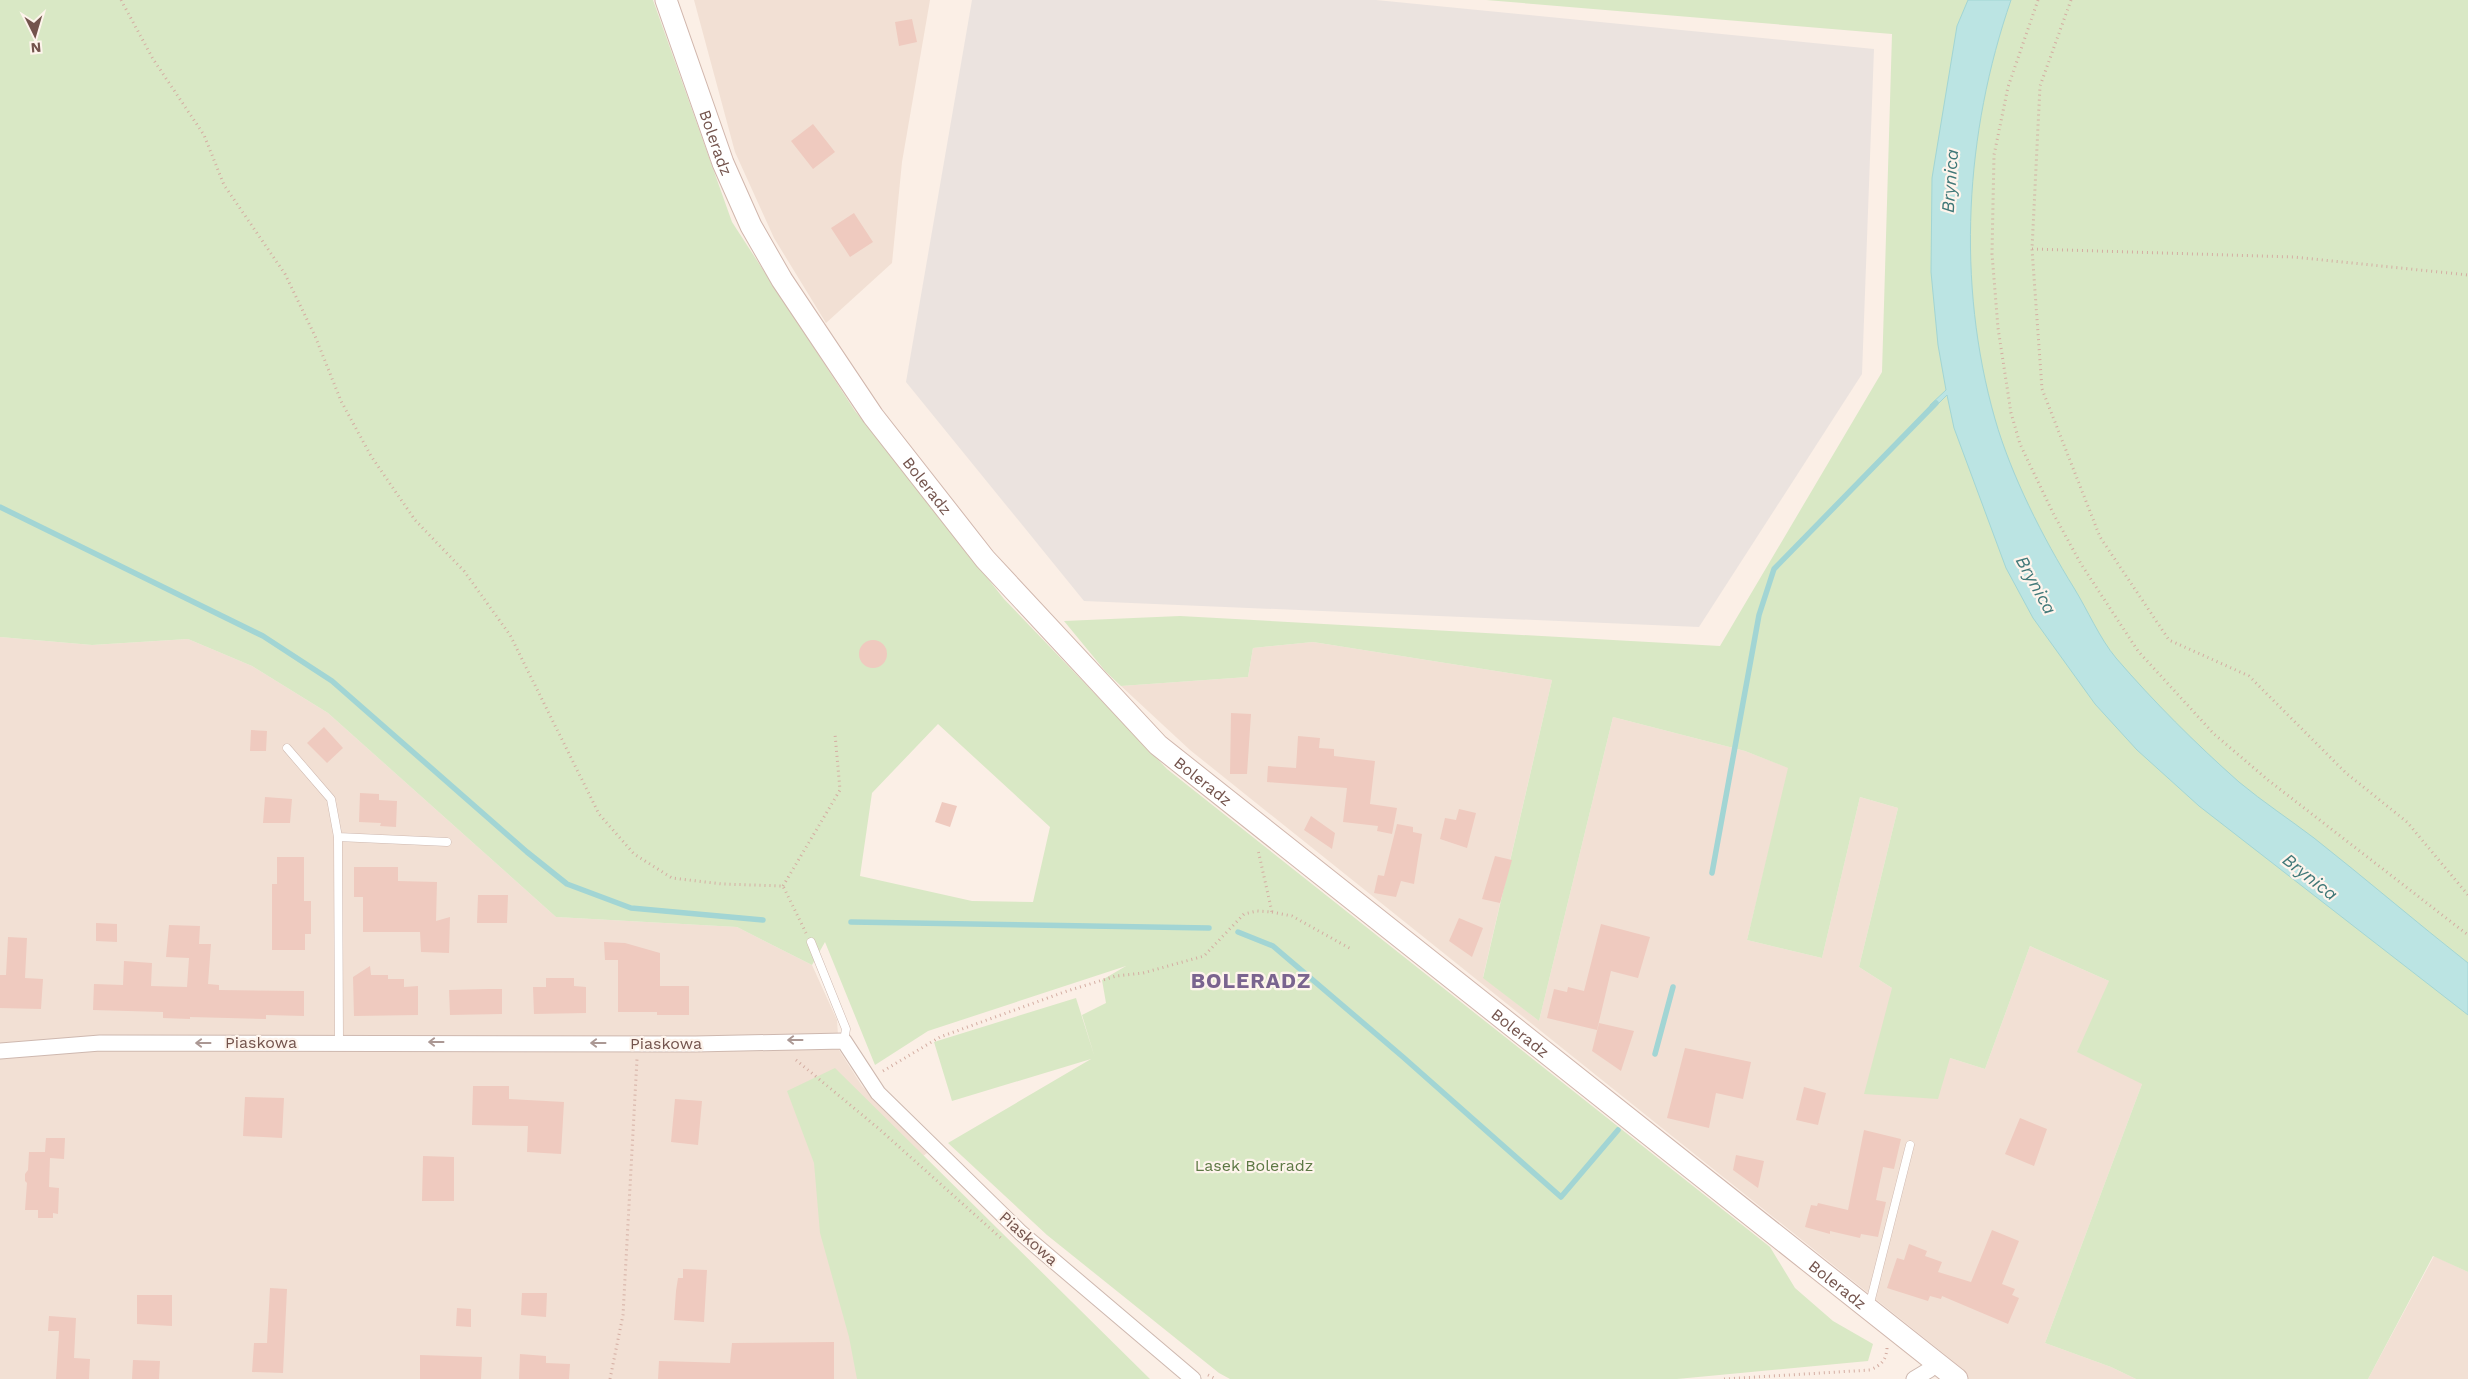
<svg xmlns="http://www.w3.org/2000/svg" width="2468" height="1379" viewBox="0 0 2468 1379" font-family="'Work Sans',sans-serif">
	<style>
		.residential { fill: #f2e0d4 }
		.industrial { fill: #ebe3df }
		.green { fill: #d9e8c5; fill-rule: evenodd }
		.water { fill: #bbe4e3; stroke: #a2d5d4 }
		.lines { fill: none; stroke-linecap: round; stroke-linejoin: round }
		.stream { stroke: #a2d5d4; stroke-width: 5.5 }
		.building { fill: #efcabf }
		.lane-casing { stroke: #ceb8af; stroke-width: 9 }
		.street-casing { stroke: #ceb8af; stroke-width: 17 }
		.secondary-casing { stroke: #d1b7ad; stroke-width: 23 }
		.path { stroke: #d4ada2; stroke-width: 3; stroke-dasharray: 1 4; stroke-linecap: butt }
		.lane { stroke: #fff; stroke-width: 8 }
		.street { stroke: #fff; stroke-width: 15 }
		.secondary { stroke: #fff; stroke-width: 21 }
		.oneway { stroke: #ab9894 }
		.labels { text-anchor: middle; stroke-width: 4.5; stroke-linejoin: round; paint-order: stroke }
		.street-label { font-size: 16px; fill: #73534c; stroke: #fef4ec }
		.park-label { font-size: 16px; fill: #5d7844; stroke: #fef4ec }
		.water-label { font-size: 18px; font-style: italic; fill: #407878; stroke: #fef4ec }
		.district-label { font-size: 21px; font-weight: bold; letter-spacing: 1px; fill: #7a648f; stroke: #fef4ec }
	</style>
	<rect width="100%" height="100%" fill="#fbefe6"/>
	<path class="residential" d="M694,0H930L902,162L892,263L826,323L774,238L735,152Z
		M0,637L92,645L188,639L252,666L328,713L556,917L737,927L812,965L837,1020L839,1050L862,1086L927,1153L870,1197L872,1379H0Z
		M1313,642L1552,680L1483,977L1539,1021L1613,717L1745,751L1789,768L1747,940L1822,958L1860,797L1898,808L1859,967L1892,988L1950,1058L1985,1069L2030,946L2109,981L2142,1084L2045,1343L2111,1367L2136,1379H1954L1963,1369L1190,750L1121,686L1248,677L1253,648Z
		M2434,1256L2468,1272V1379H2368Z"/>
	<path class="industrial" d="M972,0H1376L1874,49L1862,374L1699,627L1084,601L906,382Z"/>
	<path class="green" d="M0,0H653L732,222L855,411L1004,599L1167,769L1770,1247L1795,1288L1833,1321L1873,1344L1868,1361L1677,1379H1230L1219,1373L1047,1235L948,1143L1091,1059L952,1101L934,1042L1076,998L1095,1058L1082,1015L1106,1003L1102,980L1126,966L928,1031L875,1065L825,942L812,965L737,927L556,917L328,713L252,666L188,639L92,645L0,637ZM938,724L1050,827L1033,902L972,901L860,876L872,793Z
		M1486,0H2468V1272L2433,1256L2368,1379H2136L2111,1367L2045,1343L2142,1084L2077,1052L2109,981L2030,946L1985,1069L1950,1058L1938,1099L1864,1094L1892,988L1859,967L1898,808L1860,797L1822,958L1747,940L1788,768L1745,751L1613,717L1539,1021L1483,978L1552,680L1313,642L1253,648L1248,677L1121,686L1106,672L1064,621L1180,616L1720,646L1882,372L1892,34Z
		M835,1068L1150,1379H857L849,1337L820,1233L814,1163L787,1091Z"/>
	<path class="water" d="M1968,0H2011C1965,133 1956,282 1995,419C2011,475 2043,538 2074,588C2087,609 2100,639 2116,658C2153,701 2196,744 2239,782C2263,802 2289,819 2314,838C2366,879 2416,922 2468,963V1015L2199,806L2137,750L2095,704L2033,618L2006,568L1954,428L1947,395L1932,410L1930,405L1946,390L1938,345L1931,272L1932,178L1957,26Z"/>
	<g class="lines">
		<path class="stream" d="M0,507L263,636L332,681L527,852L567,884L631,908L763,920
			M1712,873L1759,615L1774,569L1936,403
			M851,922L1209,928
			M1238,932L1273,946L1403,1057L1561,1197L1618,1130
			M1655,1054L1673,987"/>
	</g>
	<path class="building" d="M912,19L917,42L899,46L895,22Z
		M813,124L835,152L813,169L791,141Z
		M854,213L873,242L850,257L831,228Z
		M859 654a14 14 0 1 1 28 0a14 14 0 1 1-28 0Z
		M1231,713L1251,714L1247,774H1230Z
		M324,727L343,748L327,763L307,743Z
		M251,730L267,731L266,751H250Z
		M1298,736L1320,738L1319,748L1334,749V756L1375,761L1370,804L1397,808L1392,834L1377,831L1378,826L1343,822L1347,788L1267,782L1268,766L1296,768Z
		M360,793L379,794V800L397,801L396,827L380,826L381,823L359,822Z
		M265,797L292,799L290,823H263Z
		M942,802L957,806L950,827L935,822Z
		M1459,809L1476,813L1467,848L1440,839L1445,818L1456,820Z
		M1311,816L1335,833L1332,849L1304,830Z
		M1397,824L1413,827V832L1422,834L1414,884L1401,881L1396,897L1374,893L1378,875L1384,876Z
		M1495,856L1512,860L1500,903L1482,899Z
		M277,857H304V901H311V934H305V950H272V884H277Z
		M354,867H398V881L437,882L436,921L450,917L449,953L421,952L420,932H363V897H354Z
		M478,895H508L507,923H477Z
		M1459,918L1483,928L1472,957L1449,941Z
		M96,923L117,924V942L96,941Z
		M1601,924L1650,937L1638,978L1611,971L1597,1030L1547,1018L1554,989L1567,992L1568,987L1584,991Z
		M169,925L200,926L199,944H211L208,984L219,985V990L304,991V1016L266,1015V1019L190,1017V1019L163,1018V1012L93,1010L94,984L123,985L124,961L152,963L151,986L187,987L189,958L166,957Z
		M8,937L27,938L25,978L43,979L41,1009L0,1008V975H6Z
		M604,942L625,943L660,953V986H689V1015H657V1012H618V960H605Z
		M370,966L371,975H388V979H404V987L418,986V1015L354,1016L353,977Z
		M546,978H574V986L586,987V1013L534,1014L533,987H546Z
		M489,989H502V1014L450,1015L449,990Z
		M1599,1023L1634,1031L1621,1071L1592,1051Z
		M1685,1048L1751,1062L1743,1099L1716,1093L1709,1128L1667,1118Z
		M473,1086H509V1099L564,1102L561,1154L527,1152L528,1126L472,1125Z
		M1804,1087L1826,1093L1818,1125L1796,1120Z
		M245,1097L284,1098L282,1138L243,1136Z
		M675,1099L702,1101L698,1145L671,1142Z
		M2020,1118L2047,1129L2034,1166L2005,1154Z
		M1864,1130L1901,1139L1894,1169L1883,1167L1876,1200L1886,1202L1878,1237L1861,1234L1860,1238L1830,1231V1234L1805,1227L1811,1205L1817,1206L1818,1203L1848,1210Z
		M46,1138H65L64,1159L50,1158L49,1187L59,1188L58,1214L53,1213V1218H38V1210H25L27,1183L25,1181V1174L28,1170L29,1152H45Z
		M1736,1155L1764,1161L1758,1188L1733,1170Z
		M423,1156L454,1157V1201H422Z
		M1992,1230L2019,1241L2002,1284L2015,1289L2012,1295L2019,1298L2008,1324L1942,1296L1941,1299L1930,1296L1928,1301L1887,1288L1897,1258L1904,1260L1909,1244L1927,1251L1925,1256L1942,1262L1938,1272L1971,1282Z
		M683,1269L707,1270L704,1322L674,1320L676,1291L678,1278H683Z
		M270,1288L287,1289L283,1373L252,1372L254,1343H267Z
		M522,1293H547L546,1317L521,1315Z
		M137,1295H172V1326L137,1324Z
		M457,1308L471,1309V1327L456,1326Z
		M49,1316L76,1318L74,1358L90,1359L89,1379H56L59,1331H48Z
		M834,1342V1379H658L659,1361L730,1363L732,1343Z
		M520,1354L546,1356V1363L570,1364L569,1379H519Z
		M420,1355L482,1357L481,1379H420Z
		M133,1360L160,1361L159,1379H132Z"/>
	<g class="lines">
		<defs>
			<path id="lane" d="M287,748L331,799L338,837L339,1042
				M338,837L447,842
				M811,942L846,1029L844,1041
				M1869,1307L1910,1145"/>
			<path id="street" d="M0,1051L100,1043L695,1044L844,1041L878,1093L1021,1233L1193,1379
				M1914,1379L1929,1370L1935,1361"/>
			<g id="secondary">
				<path id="s1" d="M666,0L723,163L751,226L782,280L873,416L985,559L1158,745L1957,1379"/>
			</g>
		</defs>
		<use href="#lane" class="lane-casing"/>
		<use href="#street" class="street-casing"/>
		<use href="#secondary" class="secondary-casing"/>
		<path class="path" d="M121,0L153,59L204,135L224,185L285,274L315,336L341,401L371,456L415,520L464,571L510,635L599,814L634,854L672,878L722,884L783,886L806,933
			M2038,0L2008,87L1994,155L1992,254L1998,328L2011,413L2020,444L2053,513L2081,564L2138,651L2214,734L2268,780L2468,935
			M2071,0L2040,86L2032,249L2042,389L2100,537L2169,640L2249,676L2346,773L2407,822L2468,895
			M2032,249L2294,257L2468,275
			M783,886L840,790L835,734
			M1272,912L1292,916L1351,949
			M796,1060L878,1128L1002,1239
			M883,1071L940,1037L1067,991L1116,976L1143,973L1204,956L1244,914L1257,911L1272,912L1258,850
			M1208,1375L1216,1379
			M610,1379L623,1315L637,1059
			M1724,1379L1870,1370C1881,1365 1886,1361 1887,1348"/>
		<use href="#lane" class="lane"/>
		<use href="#street" class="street"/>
		<use href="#secondary" class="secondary"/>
	</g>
	<defs><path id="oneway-shaft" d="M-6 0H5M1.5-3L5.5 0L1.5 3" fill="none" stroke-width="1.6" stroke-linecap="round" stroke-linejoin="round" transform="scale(1.25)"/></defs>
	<g class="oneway">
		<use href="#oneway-shaft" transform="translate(795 1040) rotate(-180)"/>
		<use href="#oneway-shaft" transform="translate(436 1042) rotate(-180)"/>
		<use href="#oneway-shaft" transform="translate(203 1043) rotate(180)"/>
		<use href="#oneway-shaft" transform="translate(598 1043) rotate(-180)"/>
	</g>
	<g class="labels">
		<g class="street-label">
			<text dy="6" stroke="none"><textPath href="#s1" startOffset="151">Boleradz</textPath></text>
			<text dy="6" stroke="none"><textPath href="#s1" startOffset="556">Boleradz</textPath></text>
			<text dy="6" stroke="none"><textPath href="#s1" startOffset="961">Boleradz</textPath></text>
			<text dy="6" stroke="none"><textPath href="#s1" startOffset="1366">Boleradz</textPath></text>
			<text x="261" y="1048">Piaskowa</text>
			<text x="666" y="1049">Piaskowa</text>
			<text transform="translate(1029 1238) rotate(42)" y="6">Piaskowa</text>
			<text dy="6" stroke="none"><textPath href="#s1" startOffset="1771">Boleradz</textPath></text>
		</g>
		<g class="park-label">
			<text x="1254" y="1171">Lasek Boleradz</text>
		</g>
		<g class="water-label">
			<text transform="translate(1950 181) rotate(-86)" y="6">Brynica</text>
			<text transform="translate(2036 585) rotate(61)" y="6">Brynica</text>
			<text transform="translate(2310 877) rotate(38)" y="6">Brynica</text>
		</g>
		<g class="district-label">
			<text x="1251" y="988">BOLERADZ</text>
		</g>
	</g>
	<g transform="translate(35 35) rotate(175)" stroke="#fef4ec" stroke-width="4" paint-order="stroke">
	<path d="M0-4L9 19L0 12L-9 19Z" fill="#73534c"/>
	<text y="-8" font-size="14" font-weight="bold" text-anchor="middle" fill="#73534c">N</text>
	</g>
</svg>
